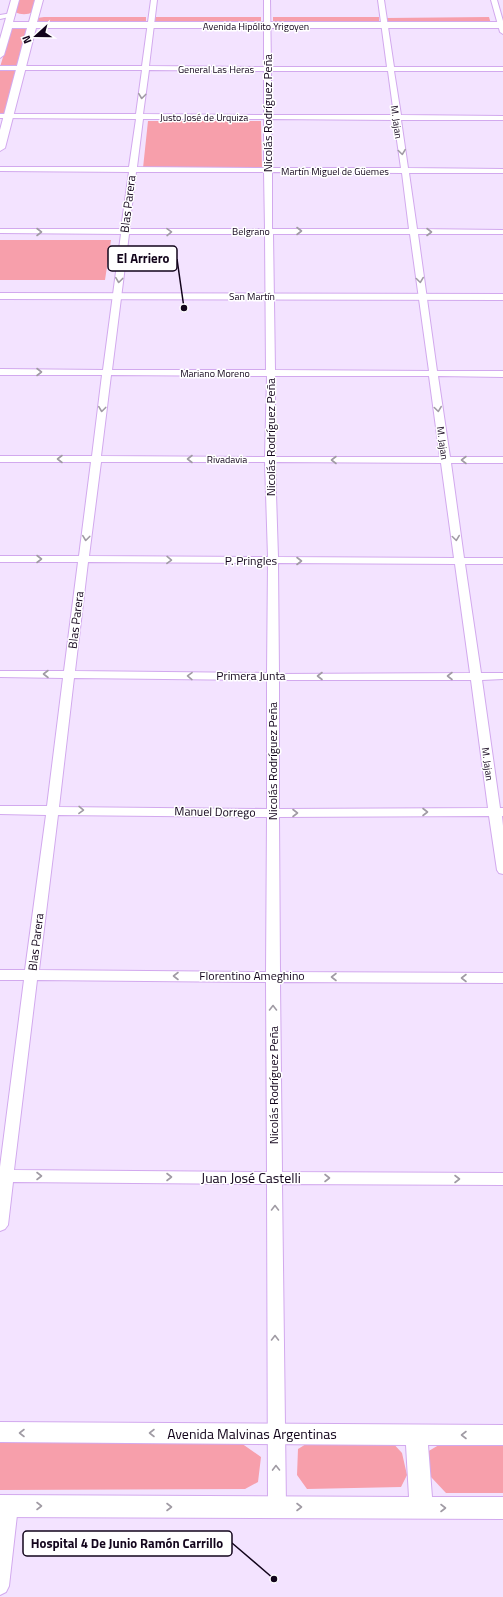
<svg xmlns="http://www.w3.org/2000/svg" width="503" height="1597" viewBox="0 0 503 1597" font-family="'Titillium Web',sans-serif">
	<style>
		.green { fill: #f79fab }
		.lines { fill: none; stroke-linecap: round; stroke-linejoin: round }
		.minor-casing { stroke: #d2a9ee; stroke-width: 2 }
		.major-casing { stroke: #d2a9ee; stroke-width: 2 }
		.minor { fill: #fff; fill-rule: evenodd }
		.major { fill: #fff; fill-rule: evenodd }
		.oneway { stroke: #a09ba4 }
		.labels { text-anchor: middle; stroke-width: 3; stroke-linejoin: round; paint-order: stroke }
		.far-street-label { font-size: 10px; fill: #12041b; stroke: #fff }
		.street-label { font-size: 12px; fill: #12041b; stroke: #fff }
		.near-street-label { font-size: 14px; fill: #12041b; stroke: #fff }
		.leader { fill: none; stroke: #12041b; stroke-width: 1.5 }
		.callout-dot { fill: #12041b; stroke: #fff; stroke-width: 1.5 }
		.callout { fill: #fff; stroke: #12041b; stroke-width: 1.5 }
		.callout-label { font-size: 13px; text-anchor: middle; font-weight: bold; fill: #12041b }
	</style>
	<rect width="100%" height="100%" fill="#f3e3ff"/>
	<path class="green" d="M19,0H36L33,12C27,15 21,15 15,12Z
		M44,17H146V23H42L36,21L37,18Z
		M154,17H261V24H154Z
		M273,17H379V24H273Z
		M489,17L491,24H386L385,18Z
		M12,27H29L18,67H0Z
		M0,70H17L6,115H0Z
		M148,121H261L262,168H143Z
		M0,240H111L105,280H0Z
		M311,1441H391L402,1453L407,1475L401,1487L307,1489L297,1475L298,1449Z
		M0,1442L241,1443L261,1457L258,1482L245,1489L0,1490Z
		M444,1442H503V1493H446L431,1477L427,1452Z"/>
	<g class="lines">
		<defs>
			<path id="minor" d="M151,0H157L149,66L264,67V0H270L271,67H387L378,0H384L394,67H503V71H394L401,115L503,116V120H401L408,168L503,169V173H409L417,229L503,230V234H418L437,371H503V377L438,376L450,457H503V463H451L464,558H503V564H465L481,673H503V679L482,680L500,808H503V816H502L503,826V874L499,873L497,870L489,816L279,817L280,972L503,973V983L280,982L282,1172L503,1173V1185L282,1184L286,1507L283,1513L277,1515L271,1513L268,1507L267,1184L13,1182L8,1225L5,1229L0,1231V1167L24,980H0V970H25L46,815L0,814V806H47L63,678L0,677V671H64L78,562H0V556H79L91,462H0V456H92L102,375H0V369L103,370L121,234L0,233V229H121L129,172L0,171V167H129L136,119L0,118V114H136L142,70H0V66H142ZM149,70L264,71V115L143,114ZM271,71H388L394,115H271ZM143,119H264V168L137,167ZM271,119L394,120L401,168H272ZM136,172H264L265,229H129ZM272,172L402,173L409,229H272ZM129,234H265L266,370H112ZM273,234H410L429,371L275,370ZM111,375L267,376L265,457L101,456ZM275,376H429L440,457H275ZM101,462H265L268,557L89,556ZM275,462L441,463L454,558L278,557ZM88,562L268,563L267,673L75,671ZM278,563L455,564L470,673L279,674ZM74,678L267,680V809L59,807ZM279,680H471L488,808L279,809ZM58,815L267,817L266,972L39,970ZM37,980L266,982L267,1172L14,1170Z
				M491,0H497L503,21V34L500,32Z
				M12,13L15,15L14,16L0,19V15Z
				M9,1498L15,1500L18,1506L9,1586L6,1592L0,1595V1510L3,1500Z"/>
			<path id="major" d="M11,0H19L13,22H29L35,0H43L37,22H503V28H36L5,148L0,151V130L27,28H12L4,55L0,58V39Z
				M0,293L503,294V300L0,299Z
				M0,1422L503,1425V1445H428L432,1497H503V1519L0,1517V1495L409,1497L406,1445L0,1442Z"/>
		</defs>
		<use href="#minor" class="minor-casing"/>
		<use href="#major" class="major-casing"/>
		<use href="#minor" class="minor"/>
		<use href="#major" class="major"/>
	</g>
	<defs><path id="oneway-chevron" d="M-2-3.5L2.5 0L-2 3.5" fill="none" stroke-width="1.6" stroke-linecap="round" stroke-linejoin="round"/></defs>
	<g class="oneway">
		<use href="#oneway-chevron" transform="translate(142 96) rotate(97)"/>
		<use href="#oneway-chevron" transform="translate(402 152) rotate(82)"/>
		<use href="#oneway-chevron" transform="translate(299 231)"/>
		<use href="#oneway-chevron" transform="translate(39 232)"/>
		<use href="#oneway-chevron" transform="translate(169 232) rotate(-1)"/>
		<use href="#oneway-chevron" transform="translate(429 232)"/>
		<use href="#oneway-chevron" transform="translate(119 280) rotate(97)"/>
		<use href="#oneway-chevron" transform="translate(420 280) rotate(82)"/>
		<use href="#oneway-chevron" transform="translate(39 372)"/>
		<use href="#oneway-chevron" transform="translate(102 409) rotate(97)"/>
		<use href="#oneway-chevron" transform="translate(438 409) rotate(82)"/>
		<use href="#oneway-chevron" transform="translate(60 459) rotate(180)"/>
		<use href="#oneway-chevron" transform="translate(190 459) rotate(-180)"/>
		<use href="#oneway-chevron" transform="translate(334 460) rotate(-180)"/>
		<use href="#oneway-chevron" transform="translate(464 460) rotate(-180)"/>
		<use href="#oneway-chevron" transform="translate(86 538) rotate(97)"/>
		<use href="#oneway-chevron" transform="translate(456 538) rotate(82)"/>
		<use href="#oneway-chevron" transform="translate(39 559)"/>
		<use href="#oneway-chevron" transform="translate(169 560) rotate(1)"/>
		<use href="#oneway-chevron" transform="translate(299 561)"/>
		<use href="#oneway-chevron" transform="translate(46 674) rotate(-180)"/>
		<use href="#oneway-chevron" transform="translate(190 676) rotate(-179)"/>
		<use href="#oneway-chevron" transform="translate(320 676) rotate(180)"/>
		<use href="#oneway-chevron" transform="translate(450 676) rotate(180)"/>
		<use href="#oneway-chevron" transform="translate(81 810) rotate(1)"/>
		<use href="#oneway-chevron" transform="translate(425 812)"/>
		<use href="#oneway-chevron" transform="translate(295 813)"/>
		<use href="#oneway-chevron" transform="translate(176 976) rotate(-180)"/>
		<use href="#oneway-chevron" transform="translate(334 977) rotate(-180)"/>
		<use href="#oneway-chevron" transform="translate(464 978) rotate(-180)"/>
		<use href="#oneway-chevron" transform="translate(273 1008) rotate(-90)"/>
		<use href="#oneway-chevron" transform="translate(39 1176)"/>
		<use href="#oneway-chevron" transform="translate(169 1177)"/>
		<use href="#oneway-chevron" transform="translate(327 1178)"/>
		<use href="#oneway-chevron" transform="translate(457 1179)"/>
		<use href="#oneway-chevron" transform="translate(275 1208) rotate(-90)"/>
		<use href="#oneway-chevron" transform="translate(275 1338) rotate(-90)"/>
		<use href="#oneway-chevron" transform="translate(22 1433) rotate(-180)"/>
		<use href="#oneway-chevron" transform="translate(152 1433) rotate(-180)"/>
		<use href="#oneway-chevron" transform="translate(464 1435) rotate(-180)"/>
		<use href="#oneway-chevron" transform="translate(276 1468) rotate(-91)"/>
		<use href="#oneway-chevron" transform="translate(39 1506)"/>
		<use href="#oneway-chevron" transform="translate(169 1507)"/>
		<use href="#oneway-chevron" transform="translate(299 1507)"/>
		<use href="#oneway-chevron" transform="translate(443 1508)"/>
	</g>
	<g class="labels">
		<g class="far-street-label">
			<text x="256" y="30">Avenida Hipólito Yrigoyen</text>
			<text x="216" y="73">General Las Heras</text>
			<text x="204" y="121">Justo José de Urquiza</text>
			<text transform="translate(397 122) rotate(82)" y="4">M. Jajan</text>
			<text x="335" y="175">Martín Miguel de Güemes</text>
			<text x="251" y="235">Belgrano</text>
			<text x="252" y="300">San Martín</text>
			<text x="215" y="377">Mariano Moreno</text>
			<text transform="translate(443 443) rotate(82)" y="4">M. Jajan</text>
			<text x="227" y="463">Rivadavia</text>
			<text transform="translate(488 764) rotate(82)" y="4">M. Jajan</text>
		</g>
		<g class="street-label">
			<text transform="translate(268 113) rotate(-90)" y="4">Nicolás Rodríguez Peña</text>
			<text transform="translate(128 204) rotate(-83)" y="4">Blas Parera</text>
			<text transform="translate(271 437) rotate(-90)" y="4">Nicolás Rodríguez Peña</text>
			<text x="251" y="565">P. Pringles</text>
			<text transform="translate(76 620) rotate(-83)" y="4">Blas Parera</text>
			<text x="251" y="680">Primera Junta</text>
			<text transform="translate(273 761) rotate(-90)" y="4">Nicolás Rodríguez Peña</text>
			<text transform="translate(215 812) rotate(1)" y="4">Manuel Dorrego</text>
			<text transform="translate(36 942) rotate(-83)" y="4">Blas Parera</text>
			<text x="252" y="980">Florentino Ameghino</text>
			<text transform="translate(274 1085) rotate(-90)" y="4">Nicolás Rodríguez Peña</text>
		</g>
		<g class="near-street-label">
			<text x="251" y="1183">Juan José Castelli</text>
			<text x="252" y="1439">Avenida Malvinas Argentinas</text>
		</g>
	</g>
	<path class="leader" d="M184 308L177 259M274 1579L232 1543"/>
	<g class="callout-dot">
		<circle cx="184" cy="308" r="4"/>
		<circle cx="274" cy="1579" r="4"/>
	</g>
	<g class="callout">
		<rect x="108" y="246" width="69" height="25" rx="4"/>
		<rect x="23" y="1531" width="209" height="25" rx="4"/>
	</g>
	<g class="callout-label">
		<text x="143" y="263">El Arriero</text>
		<text x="127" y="1548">Hospital 4 De Junio Ramón Carrillo</text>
	</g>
	<g transform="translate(36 36) rotate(249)" stroke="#ffffff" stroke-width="3" paint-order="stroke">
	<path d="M0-3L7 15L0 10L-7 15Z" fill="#12041b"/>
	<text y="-6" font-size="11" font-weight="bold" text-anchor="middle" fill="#12041b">N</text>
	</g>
</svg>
